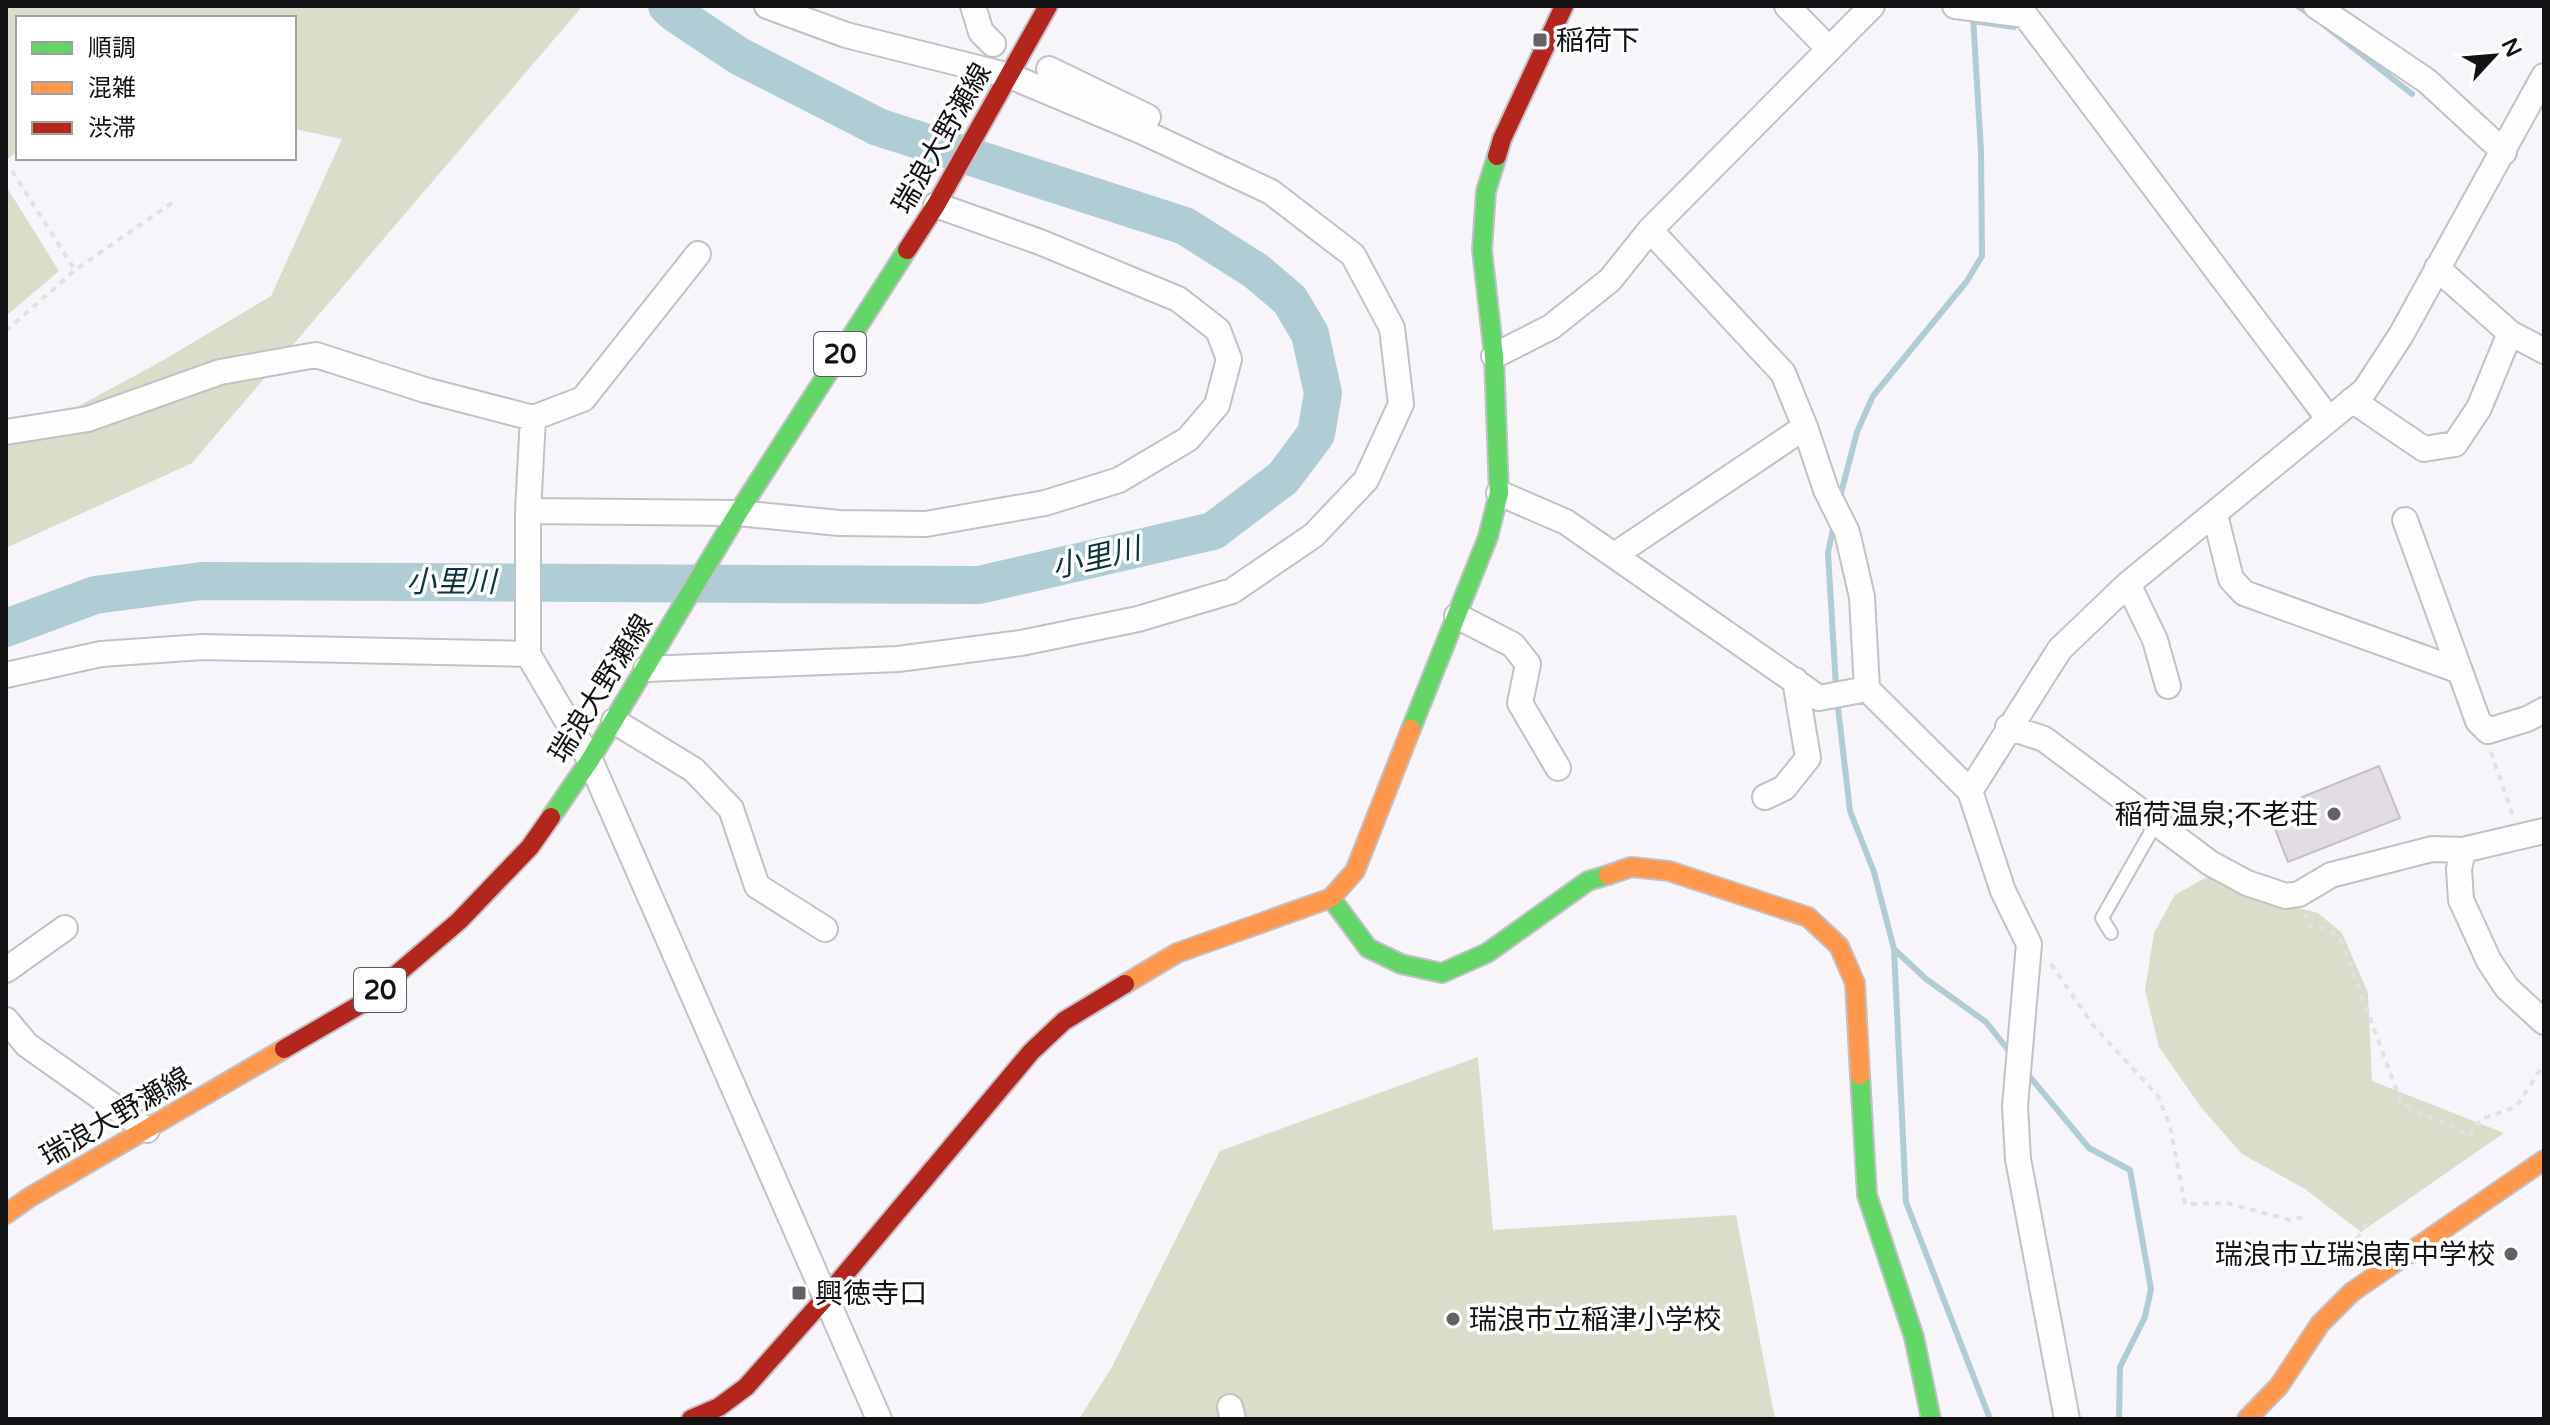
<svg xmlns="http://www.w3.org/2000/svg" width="2550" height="1425" viewBox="0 0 2550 1425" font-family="'Varela Round','Noto Sans JP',sans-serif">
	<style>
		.green { fill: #dcdccb }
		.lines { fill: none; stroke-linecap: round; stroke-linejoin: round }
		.stream { stroke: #b0ccd4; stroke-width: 6 }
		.river { stroke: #b0ccd4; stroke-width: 38 }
		.building { fill: #e2dce5; stroke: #c2c0c4; stroke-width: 2 }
		.lane-casing { stroke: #c2c1c5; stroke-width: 16 }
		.street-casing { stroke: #c2c1c5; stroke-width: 28 }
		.fast-casing { stroke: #c2c1c5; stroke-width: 22 }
		.slow-casing { stroke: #c2c1c5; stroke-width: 22 }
		.jam-casing { stroke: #c2c1c5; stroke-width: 22 }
		.path { stroke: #e1e1e2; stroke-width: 4; stroke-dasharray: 6 6; stroke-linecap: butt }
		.lane { stroke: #fefefe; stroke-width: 12 }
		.street { stroke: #fefefe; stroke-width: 24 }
		.fast { stroke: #63d668; stroke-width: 18 }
		.slow { stroke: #ff974d; stroke-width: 18 }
		.jam { stroke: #b3261e; stroke-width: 18 }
		.poi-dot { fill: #626164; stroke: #fff; stroke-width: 3 }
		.labels { text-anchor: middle; stroke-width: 7; stroke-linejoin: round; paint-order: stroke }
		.shield { fill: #fff; stroke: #59585a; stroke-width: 2 }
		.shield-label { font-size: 26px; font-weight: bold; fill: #121114 }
		.poi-label { font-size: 28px; fill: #121114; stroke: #fff; text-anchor: start }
		.street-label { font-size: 28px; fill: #121114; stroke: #fff }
		.water-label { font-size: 30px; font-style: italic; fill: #0a333b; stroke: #fff }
	</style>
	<rect width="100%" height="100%" fill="#f7f5fa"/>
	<path class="green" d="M6,6H578L580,9L192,463L6,548V445L155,365L271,296L342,139L294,129V18H18V151L6,160Z
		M6,186L59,271L6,316Z
		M2210,875L2247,894L2318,913L2342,933L2368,993L2372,1081L2504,1133L2361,1232L2305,1189L2242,1154L2200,1106L2159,1047L2145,990L2154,933L2175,895Z
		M1478,1057L1493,1230L1736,1215L1775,1419H1079L1112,1367L1220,1151Z"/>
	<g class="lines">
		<path class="stream" d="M2298,6L2312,16
			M1973,21L2014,27
			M2324,25L2412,94
			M1840,497L1857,432L1873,396L1967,281L1982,256L1981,151L1973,16
			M1834,524L1828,553L1836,687
			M1837,699L1850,811L1874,872L1894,949L1906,1202L1990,1419
			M1894,949L1926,979L1986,1022L2013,1056
			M2025,1071L2089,1148L2130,1170L2151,1289L2145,1317L2120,1367L2119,1419"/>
		<path class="river" d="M6,628L95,595L201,581L979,585L1213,531L1283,478L1316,434L1323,393L1310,334L1290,300L1256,271L1185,226L878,127L739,56L676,14L667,6"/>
	</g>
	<path class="building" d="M2379,766L2400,818L2288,862L2268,811Z"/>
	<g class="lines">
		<defs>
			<path id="lane" d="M2111,933L2102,918L2156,823"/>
			<path id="street" d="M973,6L981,32L993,44
				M1787,6L1829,49
				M1955,6L2025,15L2328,418
				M2316,6L2427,81L2504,152
				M1049,69L1148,117L1143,127
				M1650,230L1783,373L1805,427L1826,490L1847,532L1862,597L1867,689L1970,791L2003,891L2029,944L2015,1106L2018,1159L2067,1419
				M698,254L583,399L533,418L528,511V654L590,760L879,1419
				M2510,333L2544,351
				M1494,356L1551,327L1610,280L1650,230L1872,6
				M2352,400L2424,449L2455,444L2479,408L2510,333L2437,268
				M6,432L88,419L220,372L316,355L425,390L533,418
				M1499,493L1566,522L1819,698L1867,689
				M528,511L738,513L839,523L926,524L1045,503L1119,480L1188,439L1217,405L1229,359L1218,330L1178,299L1040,242L936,205
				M2215,515L2231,579L2244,593L2460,671L2478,721L2488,731L2527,719L2544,710
				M2405,520L2460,671
				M1616,554L1805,427
				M2128,584L2155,640L2168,686
				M1457,616L1513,645L1528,664L1520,703L1558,768
				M646,669L898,659L1021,643L1138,619L1232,591L1314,535L1366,480L1401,404L1392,328L1353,255L1271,192L1141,131L1010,76L846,35L767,6
				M6,675L101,654L203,647L528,654
				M614,721L694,770L731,809L757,886L825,929
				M2008,727L2044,739L2210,863L2247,883L2286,896L2299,894L2331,875L2432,849L2463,850L2544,831
				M1970,791L2060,649L2128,584L2365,390L2401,335L2544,76
				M1765,797L1784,788L1808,758L1795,680
				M2463,850L2459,869L2461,900L2489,961L2507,988L2544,1022
				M6,970L65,928
				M6,1020L27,1045L147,1130
				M1230,1407L1233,1419"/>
			<path id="fast" d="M1411,729L1488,537L1499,493L1494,356L1482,250L1486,191L1497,156
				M551,817L590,760L738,513L907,250
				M1331,898L1368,948L1401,964L1442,973L1487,953L1588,881L1608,875
				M1860,1075L1867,1195L1914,1337L1931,1419"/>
			<path id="slow" d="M1608,875L1631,867L1669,871L1808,917L1839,946L1855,983L1860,1075
				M1125,984L1177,953L1331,898L1355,871L1411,729
				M6,1214L30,1197L284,1049
				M2247,1419L2279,1386L2320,1324L2352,1292L2544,1160"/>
			<path id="jam" d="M1497,156L1502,139L1564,6
				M907,250L936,205L1048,6
				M284,1049L363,1003L459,921L530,847L551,817
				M691,1419L719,1407L746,1387L825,1298L1031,1052L1064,1021L1125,984"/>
		</defs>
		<use href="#lane" class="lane-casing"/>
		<use href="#street" class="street-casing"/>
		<use href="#fast" class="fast-casing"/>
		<use href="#slow" class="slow-casing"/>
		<use href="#jam" class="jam-casing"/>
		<path class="path" d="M12,171L75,270
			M6,331L75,270L176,200
			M2491,752L2513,816
			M2305,913L2308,925L2330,930L2342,943L2401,1102C2423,1117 2448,1121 2469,1137L2481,1119L2516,1107L2544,1064
			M2051,964L2093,1025L2158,1096L2170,1126L2185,1204L2227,1203L2290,1220L2303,1217
			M2337,1269L2371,1217"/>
		<use href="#lane" class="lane"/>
		<use href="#street" class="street"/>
		<use href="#fast" class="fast"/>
		<use href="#slow" class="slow"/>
		<use href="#jam" class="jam"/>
	</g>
	<g class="poi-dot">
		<rect x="1532" y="32" width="16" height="16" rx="4"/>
		<circle cx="2334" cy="814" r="8"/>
		<circle cx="2511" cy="1254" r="8"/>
		<rect x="791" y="1285" width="16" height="16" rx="4"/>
		<circle cx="1453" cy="1319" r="8"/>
	</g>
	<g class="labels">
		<g class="shield">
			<rect x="814" y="332" width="52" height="44" rx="6"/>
			<rect x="354" y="968" width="52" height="44" rx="6"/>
		</g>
		<g class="shield-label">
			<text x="840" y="363">20</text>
			<text x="380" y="999">20</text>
		</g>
		<g class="poi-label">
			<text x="1556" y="50">稲荷下</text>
			<text x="2318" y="824" text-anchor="end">稲荷温泉;不老荘</text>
			<text x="2495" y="1264" text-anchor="end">瑞浪市立瑞浪南中学校</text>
			<text x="815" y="1303">興徳寺口</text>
			<text x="1469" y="1329">瑞浪市立稲津小学校</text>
		</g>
		<g class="street-label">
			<text transform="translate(941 138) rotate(-60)" y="10">瑞浪大野瀬線</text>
			<text transform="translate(600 688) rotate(-58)" y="10">瑞浪大野瀬線</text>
			<text transform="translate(115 1116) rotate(-30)" y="10">瑞浪大野瀬線</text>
		</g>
		<g class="water-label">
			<text transform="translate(1096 558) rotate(-13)" y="10">小里川</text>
			<text x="451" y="592">小里川</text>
		</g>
	</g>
	<rect width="2550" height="1425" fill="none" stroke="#121114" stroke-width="16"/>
	<rect x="16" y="16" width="280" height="144" fill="#ffffff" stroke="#a0a0a1" stroke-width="2"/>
	<rect x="32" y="42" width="40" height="12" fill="#63d668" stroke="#a0a0a1" stroke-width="2"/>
	<text x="88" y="56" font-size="24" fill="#121114">順調</text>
	<rect x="32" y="82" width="40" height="12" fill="#ff974d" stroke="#a0a0a1" stroke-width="2"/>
	<text x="88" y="96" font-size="24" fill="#121114">混雑</text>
	<rect x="32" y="122" width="40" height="12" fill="#b3261e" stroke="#a0a0a1" stroke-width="2"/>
	<text x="88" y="136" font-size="24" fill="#121114">渋滞</text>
	<g transform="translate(2494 56) rotate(64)" stroke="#ffffff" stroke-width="6" paint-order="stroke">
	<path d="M0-6L14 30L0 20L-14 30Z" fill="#121114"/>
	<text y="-12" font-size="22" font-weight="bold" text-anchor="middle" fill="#121114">N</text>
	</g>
</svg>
